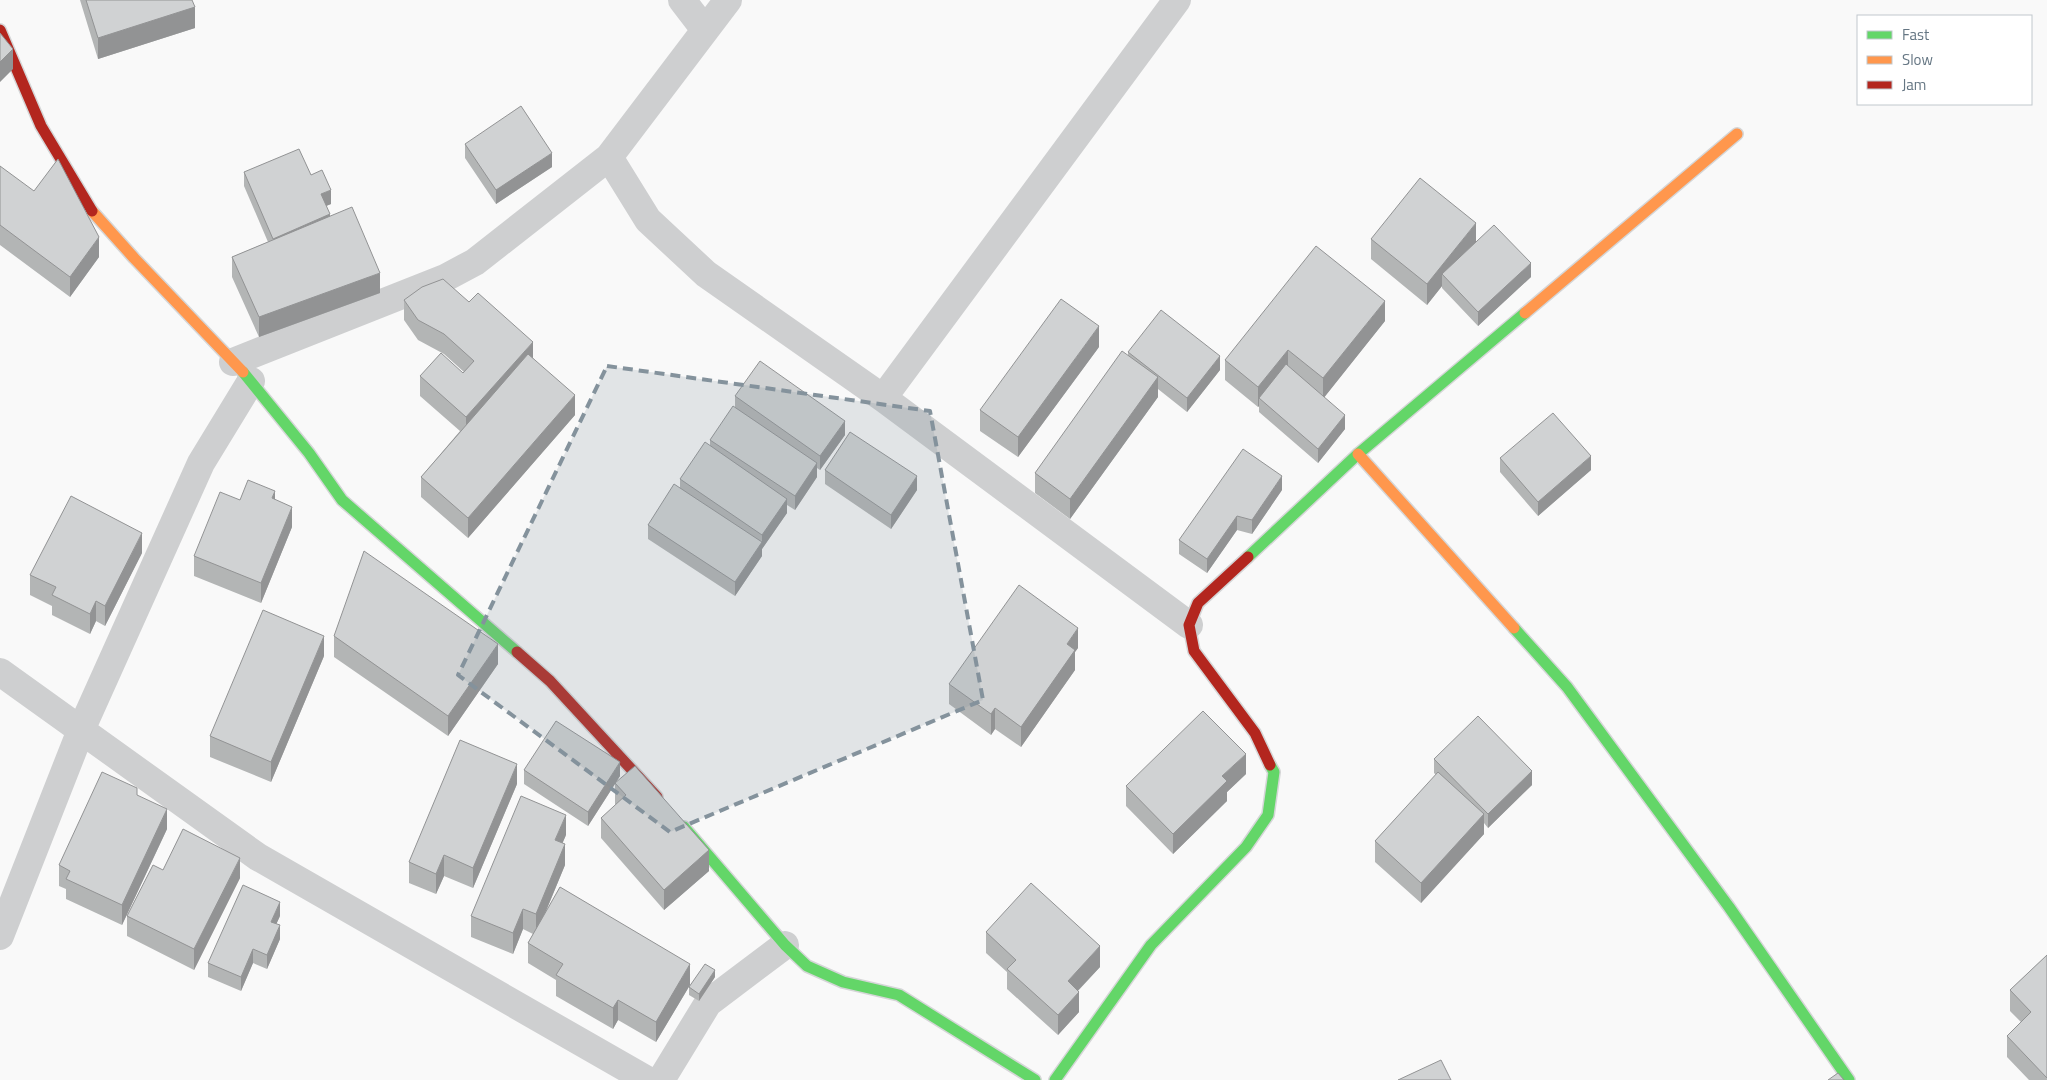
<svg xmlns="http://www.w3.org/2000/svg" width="2047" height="1080" viewBox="0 0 2047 1080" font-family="'Titillium Web',sans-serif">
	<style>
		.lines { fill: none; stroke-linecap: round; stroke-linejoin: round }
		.fast-casing { stroke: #d5d6d7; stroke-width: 14 }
		.slow-casing { stroke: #d5d6d7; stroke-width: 14 }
		.jam-casing { stroke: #d5d6d7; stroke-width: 14 }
		.street { stroke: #cecfd0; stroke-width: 28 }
		.fast { stroke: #63d668; stroke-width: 11 }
		.slow { stroke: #ff974d; stroke-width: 11 }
		.jam { stroke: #b3261e; stroke-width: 11 }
		.wall { fill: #b3b5b5 }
		.shaded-wall { fill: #929394 }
		.building { fill: #d0d2d3; stroke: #929394 }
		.marked { fill: #84929c; fill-opacity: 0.2; stroke: #84929c; stroke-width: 4; stroke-dasharray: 10 6; stroke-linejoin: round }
	</style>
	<rect width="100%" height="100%" fill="#f9f9f9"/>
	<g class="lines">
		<defs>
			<path id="fast" d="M243,372L309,453L342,500L517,652
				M1248,557L1358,454L1525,313
				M1514,628L1567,687L1729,907L1849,1080
				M684,827L785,945L807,966L843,982L899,995L1035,1080
				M1055,1080L1151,945L1246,847L1268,815L1274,772L1270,765"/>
			<path id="slow" d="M92,211L134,258L243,372
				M1525,313L1737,134
				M1358,454L1514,628"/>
			<path id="jam" d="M0,30L41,126L92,211
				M1248,557L1198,603L1189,625L1194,651L1255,733L1270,765
				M517,652L550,681L657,797"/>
		</defs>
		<use href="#fast" class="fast-casing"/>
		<use href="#slow" class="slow-casing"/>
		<use href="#jam" class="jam-casing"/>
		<path class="street" d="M682,0L705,30
			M609,157L648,220L706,274L883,398L1189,625
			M233,362L445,278L475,262L609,157L728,0
			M883,398L1177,0
			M0,672L258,857L647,1080
			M0,936L81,730L201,463L251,381
			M661,1080L708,1003L785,945"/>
		<use href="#fast" class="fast"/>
		<use href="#slow" class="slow"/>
		<use href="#jam" class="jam"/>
	</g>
	<path class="wall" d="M80,0H192L195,28L98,59Z
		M465,144L552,167L496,204L465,158Z
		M0,166L99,257L70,297L0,245Z
		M244,172L311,175L331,204L326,206L330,216L380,293L259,337L232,277V257L268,242L244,186Z
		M1371,239L1476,242L1531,277L1478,326L1442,288V286L1427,305L1371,259Z
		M404,300L533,358L575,415L468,538L421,497V477L460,431L420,396V376L463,373L464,372L444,354L418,340L404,320Z
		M1385,321L1324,397L1345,429L1318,463L1259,412V406L1258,407L1225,380V360Z
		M1099,347L1018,457L980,431V410Z
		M1128,352L1220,370L1187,412L1158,389V397L1070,519L1035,493V473L1128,355Z
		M735,396L845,435L820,470L817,468V477L795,510L787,505V513L762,549V556L735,596L648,539V525L680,488V479L710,446V440L735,408Z
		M1500,458L1591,470L1538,516L1500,472Z
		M825,470L917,490L891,529L825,484Z
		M1282,490L1252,534L1237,530L1207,573L1179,554V540Z
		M240,500H275L292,527L261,603L194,576V556Z
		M142,553L105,626L96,621L90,634L52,615V606L30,595V575Z
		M334,636L498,664L448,736L334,657Z
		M1078,648L1075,652V670L1021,747L995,729L991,735L949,704V684Z
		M324,656L271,782L210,757V736Z
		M1434,759L1532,785L1488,828L1484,823V834L1421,903L1375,862V841L1436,775L1434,773Z
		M524,770L620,776L616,782L709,871L664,910L601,838V818L616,805L615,804V784L588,826L524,784Z
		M1246,774L1227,792V801L1173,854L1126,806V786Z
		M517,784L473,888L444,876L436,894L409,883V862Z
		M137,795L167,829L122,925L66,899V889L59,886V865Z
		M566,835L562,843L565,865L544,916L690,985L656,1042L618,1020L613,1029L556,996V980L528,963V943L533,934L523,929L513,954L471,937V916Z
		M163,870L240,878L194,970L127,936V916Z
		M280,916L276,924L280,939L267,969L253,963L241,991L208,977V963Z
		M986,932L1100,967L1078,991L1079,1012L1058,1035L1007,989V972L986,953Z
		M2047,955V1080H2029L2007,1057V1036L2021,1022L2010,1011V990Z
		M715,977L699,1001L689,995V987Z"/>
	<path class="shaded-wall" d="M195,7V28L98,59V38Z
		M13,49V69L0,82V62Z
		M552,153V167L496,204V190Z
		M331,190V204L321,208V194Z
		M330,214V228L273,253V239Z
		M1476,223V244L1442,274V286L1427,305V284Z
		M99,237V257L70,297V277Z
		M1531,263V277L1478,326V312Z
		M380,273V293L259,337V317Z
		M1385,301V321L1323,399V378Z
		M1099,326V347L1018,457V437Z
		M533,342V362L466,437V417Z
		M1288,350V370L1259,398V406L1258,407V387Z
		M1220,356V370L1187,412V398Z
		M1158,377V397L1070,519V499Z
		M575,395V415L468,538V518Z
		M1345,415V429L1318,463V449Z
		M845,421V435L820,470V456Z
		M1591,456V470L1538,516V502Z
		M817,463V477L795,510V496Z
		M917,476V490L891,529V515Z
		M1282,476V490L1252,534V520Z
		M275,491V511L272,498Z
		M787,499V513L762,549V535Z
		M292,507V527L261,603V583Z
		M1237,516V530L1207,573V559Z
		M142,533V553L105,626V606Z
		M762,542V556L735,596V582Z
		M96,601V621L90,634V614Z
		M1078,628V648L1075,652V670L1021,747V727L1067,644Z
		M324,636V656L271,782V762Z
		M498,644V664L448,736V716Z
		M995,708V729L991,735V714Z
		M1246,754V774L1227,792V801L1173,854V834L1222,776Z
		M620,762V776L588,826V812Z
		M517,764V784L473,888V868Z
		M1532,771V785L1488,828V814Z
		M167,809V829L122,925V905Z
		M1484,814V834L1421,903V883Z
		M566,815V835L555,861V840Z
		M565,844V865L536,935V914Z
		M709,850V871L664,910V890Z
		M444,855V876L436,894V874Z
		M240,858V878L194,970V949Z
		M280,902V916L271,936V922Z
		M523,909V929L513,954V933Z
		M280,925V939L267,969V955Z
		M1100,946V967L1068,1001V981Z
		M253,949V963L241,991V977Z
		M690,964V985L656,1042V1022Z
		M715,970V977L699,1001V994Z
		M1079,992V1012L1058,1035V1015Z
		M618,1000V1020L613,1029V1008Z"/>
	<path class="building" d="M86,0H192L195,7L98,38Z
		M0,33L13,49L0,62Z
		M521,106L552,153L496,190L465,144Z
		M299,149L311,175L322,170L331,190L321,194L330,214L273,239L244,172Z
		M58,159L99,237L70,277L0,225V166L34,191Z
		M1420,178L1476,223L1427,284L1371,239Z
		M352,207L380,273L259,317L232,257Z
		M1494,225L1531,263L1478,312L1442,274Z
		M1316,246L1385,301L1323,378L1288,350L1258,387L1225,360Z
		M443,279L469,302L478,293L533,342L466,417L420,376L441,353L463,373L474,361L444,334L418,320L404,300L422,287Z
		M1061,299L1099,326L1018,437L980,410Z
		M1161,310L1220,356L1187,398L1128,352Z
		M1122,351L1158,377L1070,499L1035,473Z
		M528,354L575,395L468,518L421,477Z
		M760,361L845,421L820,456L735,396Z
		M1286,364L1345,415L1318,449L1259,398Z
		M733,406L817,463L795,496L710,440Z
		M1553,413L1591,456L1538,502L1500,458Z
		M850,432L917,476L891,515L825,470Z
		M705,442L787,499L762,535L680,479Z
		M1243,449L1282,476L1252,520L1237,516L1207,559L1179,540Z
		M248,480L275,491L272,498L292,507L261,583L194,556L220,492L240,500Z
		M674,484L762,542L735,582L648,525Z
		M71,496L142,533L105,606L96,601L90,614L52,595L56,587L30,575Z
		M364,551L498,644L448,716L334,636Z
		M1019,585L1078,628L1067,644L1075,650L1021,727L995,708L991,714L949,684Z
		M263,610L324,636L271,762L210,736Z
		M1203,711L1246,754L1222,776L1227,781L1173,834L1126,786Z
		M1478,716L1532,771L1488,814L1434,759Z
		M556,721L620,762L588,812L524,770Z
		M460,740L517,764L473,868L444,855L436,874L409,862Z
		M635,766L709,850L664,890L601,818L626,795L615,783Z
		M102,772L137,788V795L167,809L122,905L66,879L70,871L59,865Z
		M1438,772L1484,814L1421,883L1375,841Z
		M521,796L566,815L555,840L565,844L536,914L523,909L513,933L471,916Z
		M183,829L240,858L194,949L127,916L153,865L163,870Z
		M1031,883L1100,946L1068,981L1079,992L1058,1015L1007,969L1016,960L986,932Z
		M243,885L280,902L271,922L280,925L267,955L253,949L241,977L208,963Z
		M560,887L690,964L656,1022L618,1000L613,1008L556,975L563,964L528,943Z
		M2047,955V1078L2007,1036L2031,1012L2010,990Z
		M705,964L715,970L699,994L689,987Z
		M1441,1060L1451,1080H1398Z
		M1838,1073L1844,1080H1828Z"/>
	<path class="marked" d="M607,366L930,411L983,700L670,832L458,675Z"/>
	<rect x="1857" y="15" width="175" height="90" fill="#ffffff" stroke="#c1c8cd"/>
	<rect x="1867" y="31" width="25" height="8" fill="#63d668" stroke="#c1c8cd"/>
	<text x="1902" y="40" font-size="15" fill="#657683">Fast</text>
	<rect x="1867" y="56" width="25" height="8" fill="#ff974d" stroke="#c1c8cd"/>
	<text x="1902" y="65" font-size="15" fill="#657683">Slow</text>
	<rect x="1867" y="81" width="25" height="8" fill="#b3261e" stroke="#c1c8cd"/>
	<text x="1902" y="90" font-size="15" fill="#657683">Jam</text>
</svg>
